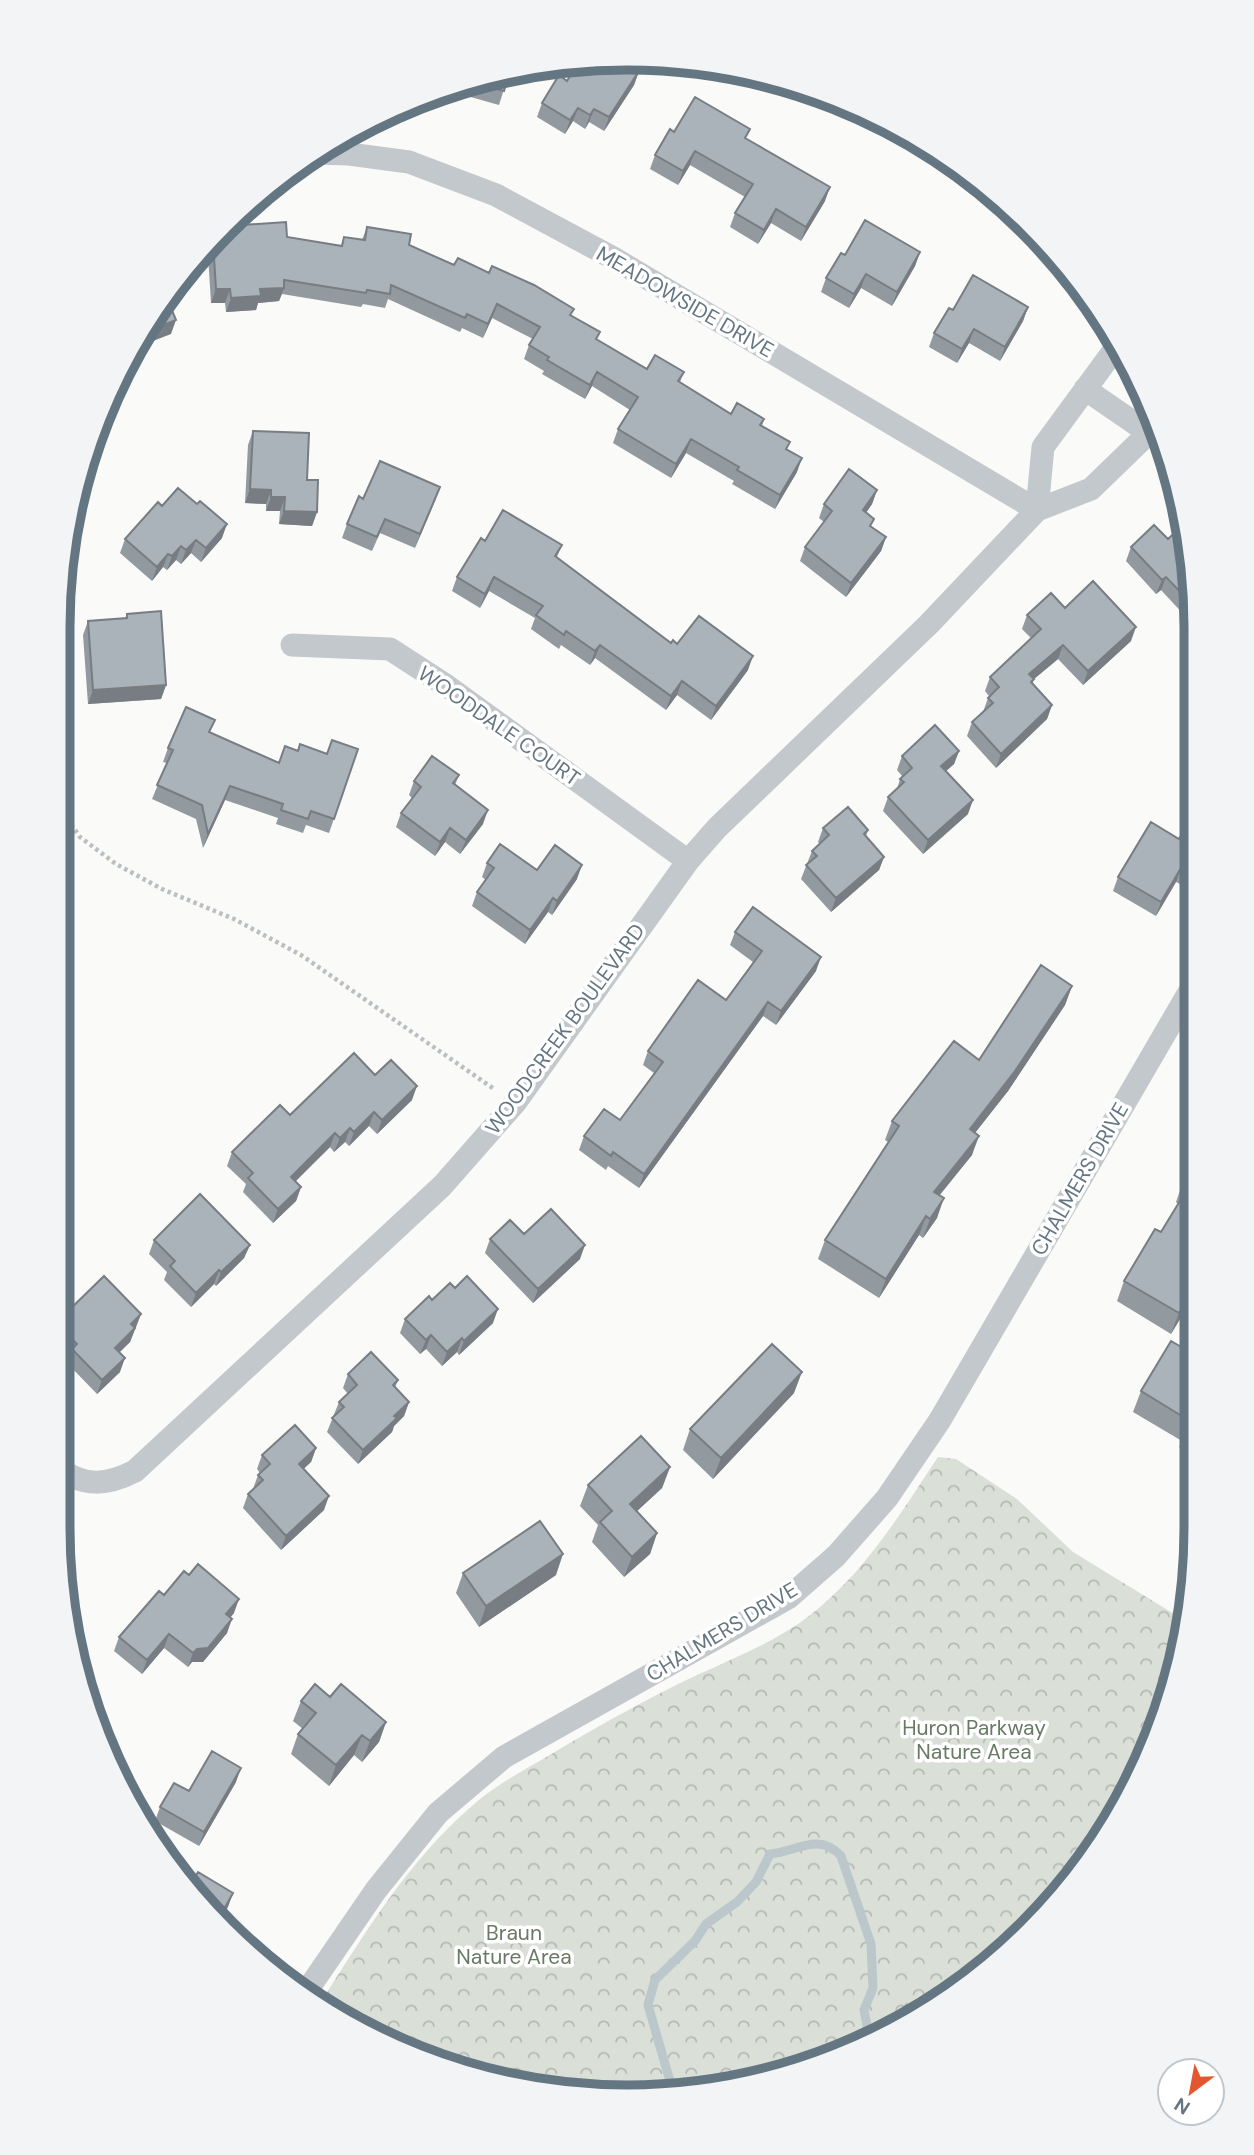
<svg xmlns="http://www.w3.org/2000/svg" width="1254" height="2155" viewBox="0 0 1254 2155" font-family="'DM Sans',sans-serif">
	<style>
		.forest { fill: url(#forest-crowns) }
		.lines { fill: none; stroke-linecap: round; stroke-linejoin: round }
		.stream { stroke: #bbc7cb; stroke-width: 9 }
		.path { stroke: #bbbfc2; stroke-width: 4.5; stroke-dasharray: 3.5 3.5; stroke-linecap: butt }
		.street { stroke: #c3c8cc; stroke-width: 23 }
		.wall { fill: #929a9f }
		.shaded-wall { fill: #777d82 }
		.building { fill: #aab3b9; stroke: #777d82; stroke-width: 2 }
		.labels { text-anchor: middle; stroke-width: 7; stroke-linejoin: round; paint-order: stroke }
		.street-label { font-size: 21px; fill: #657683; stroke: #fff }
		.park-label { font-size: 21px; fill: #687a64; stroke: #fff }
		.rim { fill: none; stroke: #657683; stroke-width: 9 }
	</style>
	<defs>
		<pattern id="forest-crowns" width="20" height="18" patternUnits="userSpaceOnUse" patternTransform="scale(1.75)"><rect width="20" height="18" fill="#dadfd7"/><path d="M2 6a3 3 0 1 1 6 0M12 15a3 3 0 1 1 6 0" fill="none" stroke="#b4b9b4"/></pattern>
	</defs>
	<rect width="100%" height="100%" fill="#fafaf8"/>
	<path class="forest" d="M938,1457L956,1459L1017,1499L1073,1552L1184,1620L1166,1711L1101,1842L1040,1897L966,1970L946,1994L810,2067L664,2096L479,2078L319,2005C365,1933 408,1861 473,1805C496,1784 527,1769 553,1753C600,1725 648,1698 697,1675C736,1657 775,1642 809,1616C865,1573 900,1514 938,1457Z"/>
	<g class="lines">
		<path class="stream" d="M672,2094V2088L648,2005L655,1980L695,1941L706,1924L737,1902L756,1882L770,1854C798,1851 819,1832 841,1856L871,1944L873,1988L864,2010L868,2031L867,2037"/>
		<path class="path" d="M59,807L80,837L116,864L162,889L234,919L301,955L494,1089
			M966,1984L1008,1943
			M905,2004L915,2011"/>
		<path class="street" d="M312,153L349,154L409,162L496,195L615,259L1037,510
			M1085,389L1149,433
			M1037,510L1043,447L1120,342
			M292,645L390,649L447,686L688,861
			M58,1467C83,1488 108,1485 135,1471L442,1186L515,1103L688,861L717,828L929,624L1037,510L1091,489L1157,425
			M304,1995L376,1890L438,1813L504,1757L788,1598L836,1556L887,1498L940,1420L1195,982"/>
	</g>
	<path class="wall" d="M510,70L499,105L467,96L472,82Z
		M639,71L634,85L604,131L589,122L585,129L573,121L565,134L537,117L542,103L567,81Z
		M674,132L746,138L825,201L801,241L771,223L758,244L730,227L735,213L745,197L690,165L678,185L650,169L655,155Z
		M227,226L341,246L344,237L362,240L367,227L409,245L572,315L597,339L647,369L684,372L680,382L731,414L764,419L762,426L787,450L797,472L775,509L732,484L734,481L686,453L671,478L613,443L618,429L630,410L592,386L585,399L542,374L544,371L524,359L529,345L533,339L492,318L483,338L462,328L460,332L388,299L385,308L363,304L361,307L282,294L279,301L258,303L256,310L226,312L225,303H211L208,255L213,241H222Z
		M920,252L915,266L892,306L861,288L849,308L821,292L826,278L845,255Z
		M1028,307L1023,321L1000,361L969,343L957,363L929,347L934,333L953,310Z
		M253,431L307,480L317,512L312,526L279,524L280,511H266V504L245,503L248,445Z
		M440,487L415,548L380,533L372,551L342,538L347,524L363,499Z
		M877,490L872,504L866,513L871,527L886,537L881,551L846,597L800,561L805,547L824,522L819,518L824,504Z
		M162,506L222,538L201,562L191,553L181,564L176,560L167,570L163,567L152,581L120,553L125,539Z
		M1154,525L1195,609L1186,617L1161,590L1156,594L1126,561L1131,547Z
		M485,541L562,545L557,557L671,643L748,670L711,720L677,695L666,710L595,658L590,665L561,645L559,649L531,629L535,618L489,591L480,608L452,591L457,577Z
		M1065,608L1131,641L1083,685L1058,659L1034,679L1032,684L1052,705L1047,719L996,768L967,736L972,722L983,712L988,698L989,696L985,691L990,677L1031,638L1022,629L1027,615Z
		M127,614L166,685L161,699L88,704L83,635L88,621L125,618Z
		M210,733L278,763L298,751L327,754L358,749L329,833L306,825L303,833L276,824L278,818L225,800L203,848L196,819L152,799L167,763L163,762L168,748Z
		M959,751L954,764L946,771L968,814L923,854L883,811L888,797L897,789L900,779L903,777L897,770L902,756Z
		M459,775L455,785L483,824L460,854L445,842L435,856L396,827L401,813L412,798L409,795L414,781Z
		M823,828L868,830L866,836L884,857L879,870L831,912L801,879L812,851L820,844L818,842Z
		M1179,839L1195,842V868L1184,886L1176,882L1156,916L1113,891L1118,877Z
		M487,863L537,870L577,879L552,915L548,912L525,944L472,906L477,892L486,880L482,877Z
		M735,932L816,971L776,1025L763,1016L639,1188L608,1166L606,1170L579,1150L584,1136L620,1120L654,1073L643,1065L648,1051L726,1000L753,962L730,945Z
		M1072,986L1065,1005L1008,1091L975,1133L972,1155L939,1195L937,1218L923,1238L919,1235L879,1298L818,1259L825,1240L888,1142L885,1140L892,1121L979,1060Z
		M375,1075L412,1100L377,1134L369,1126L349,1146L345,1142L334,1152L330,1147L295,1181L301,1187L296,1201L273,1223L243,1192L246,1184L227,1166L232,1152Z
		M1195,1163V1294L1171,1334L1117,1301L1124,1281L1161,1232L1178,1204L1176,1202L1183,1182Z
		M524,1234L580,1259L533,1303L485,1253L490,1239Z
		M154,1240L250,1245L244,1258L216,1286L214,1284L191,1307L164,1280L167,1272L149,1254Z
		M432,1300L493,1323L459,1355L457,1352L442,1366L426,1349L420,1354L400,1333L405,1319Z
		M141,1314L130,1342L119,1352L120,1372L97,1394L67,1363L70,1356L58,1343V1321Z
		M1195,1355V1457L1179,1447L1182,1441L1133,1412L1141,1391Z
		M348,1374L398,1380L395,1388L409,1402L404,1416L394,1426L392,1432L358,1464L327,1432L339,1402L348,1394L343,1388Z
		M794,1393L713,1479L683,1450L690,1429Z
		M316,1448L311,1462L303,1469L324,1510L281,1550L243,1508L248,1494L253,1489L258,1475L260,1473L257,1469L262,1455Z
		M670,1467L662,1488L637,1511L657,1533L650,1554L624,1577L592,1542L598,1525L580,1506L588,1485Z
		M463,1573L556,1575L479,1627L456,1593Z
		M164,1595L234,1613L230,1618L227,1633L203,1662H192L188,1667L164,1648L142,1674L114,1651L119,1637Z
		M330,1697L386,1722L379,1742L362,1762L354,1755L329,1786L291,1754L298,1734L303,1729L293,1721L301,1701Z
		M236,1782L199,1846L155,1821L160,1807L189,1791Z"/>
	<path class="shaded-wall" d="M639,71L634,85L604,131L609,117Z
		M578,108L573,121L565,134L570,120Z
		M594,109L589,122L585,129L590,115Z
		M695,151L690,165L678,185L683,171Z
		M830,187L825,201L801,241L806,227Z
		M776,209L771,223L758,244L764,230Z
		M920,252L915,266L892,306L897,292Z
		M866,274L861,288L849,308L854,294Z
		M284,288L279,301L258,303L256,310L226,312L231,298L260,289Z
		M216,289H230L225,303H211Z
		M497,304L492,318L483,338L488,324Z
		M1028,307L1023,321L1000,361L1005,347Z
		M176,320L171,334L135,348L143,333Z
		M974,329L969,343L957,363L962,349Z
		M597,372L592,386L585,399L590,385Z
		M691,439L686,453L671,478L676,464Z
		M802,458L797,472L775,509L780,495Z
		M440,487L435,501L415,548L420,534Z
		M250,489L271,490L266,504L245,503Z
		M877,490L872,504L858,524L863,510Z
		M271,497H285L280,511H266Z
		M284,511L317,512L312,526L279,524Z
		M227,524L222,538L201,562L206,548Z
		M886,537L881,551L846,597L851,583Z
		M196,540L191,553L181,564L186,550Z
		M181,546L176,560L167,570L172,556Z
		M168,554L163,567L152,581L157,567Z
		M494,577L489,591L480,608L485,594Z
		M1166,577L1161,590L1156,594L1162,580Z
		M1195,599V609L1186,617L1191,603Z
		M1136,627L1131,641L1083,685L1088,671Z
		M600,645L595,658L590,665L595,651Z
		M1063,645L1058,659L1034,679L1029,693V674Z
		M753,656L748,670L711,720L716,706Z
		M682,681L677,695L666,710L671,696Z
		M166,685L161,699L88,704L93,690Z
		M1052,705L1047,719L996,768L1001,754Z
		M959,751L954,764L936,780L941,766Z
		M230,786L225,800L203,848L208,834Z
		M973,800L968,814L923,854L928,840Z
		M488,810L483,824L460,854L466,840Z
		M450,828L445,842L435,856L440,842Z
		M884,857L879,870L831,912L836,898Z
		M1195,863V868L1184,886L1189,873Z
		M582,865L577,879L552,915L557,901Z
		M1181,868L1176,882L1156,916L1161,902Z
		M553,898L548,912L525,944L530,930Z
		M821,957L816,971L776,1025L781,1011Z
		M1072,986L1065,1005L1008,1091L963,1148L970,1129Z
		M768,1002L763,1016L639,1188L644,1174Z
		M417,1086L412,1100L377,1134L382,1120Z
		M374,1112L369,1126L349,1146L354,1132Z
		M350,1128L345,1142L334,1152L340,1138Z
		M335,1133L330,1147L286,1191L291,1177Z
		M979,1136L972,1155L927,1211L934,1192Z
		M301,1187L296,1201L273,1223L278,1209Z
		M944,1198L937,1218L923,1238L930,1219Z
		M926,1216L919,1235L879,1298L886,1279Z
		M250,1245L244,1258L216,1286L221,1272Z
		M585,1245L580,1259L533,1303L538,1289Z
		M219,1270L214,1284L191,1307L196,1293Z
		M1195,1286V1294L1171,1334L1179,1313Z
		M498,1309L493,1323L459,1355L464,1341Z
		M141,1314L130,1342L110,1362L115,1348L131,1324Z
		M431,1335L426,1349L420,1354L426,1340Z
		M462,1338L457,1352L442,1366L447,1352Z
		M125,1358L120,1372L97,1394L102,1380Z
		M802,1372L794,1393L713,1479L721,1458Z
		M409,1402L404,1416L394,1426L392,1432L358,1464L363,1450L394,1416Z
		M316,1448L311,1462L294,1478L299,1464Z
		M670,1467L662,1488L623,1524L630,1504Z
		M329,1496L324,1510L281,1550L286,1536Z
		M657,1533L650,1554L624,1577L632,1557Z
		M563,1554L556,1575L479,1627L486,1606Z
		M239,1599L234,1613L221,1628L226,1614Z
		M232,1619L227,1633L203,1662H192L188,1667L193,1653L197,1649Z
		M169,1634L164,1648L142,1674L147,1660Z
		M386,1722L379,1742L362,1762L370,1741Z
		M362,1735L354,1755L329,1786L336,1765Z
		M241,1768L236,1782L199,1846L204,1832Z
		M233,1893L228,1907L222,1918L220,1916Z"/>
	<path class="building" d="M618,59L639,71L609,117L594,109L590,115L578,108L570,120L542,103L559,75L567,81L578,63Z
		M510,70L504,91L472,82H473Z
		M695,97L750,129L745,138L830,187L806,227L776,209L764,230L735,213L753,184L695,151L683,171L655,155L670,129L674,132Z
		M865,220L920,252L897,292L866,274L854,294L826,278L841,253L845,255Z
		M286,222L287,237L342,246L344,237L365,240L367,227L411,234L409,245L454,265L458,258L489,273L492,266L534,285L574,309L570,315L600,332L596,339L647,369L655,355L684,372L678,381L731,414L737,403L764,419L760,425L790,442L786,449L802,458L780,495L737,470L739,467L691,439L676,464L618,429L638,397L597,372L590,385L547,360L549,357L529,345L540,327L497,304L488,324L467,314L465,318L391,285L390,294L367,290L366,293L284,280V288L260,289L261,296L231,298L230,289H216L213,241L228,240L227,226Z
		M973,275L1028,307L1005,347L974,329L962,349L934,333L949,308L953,310Z
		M166,296L176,320L143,333L153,311Z
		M253,431L309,433L307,480H318L317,512L284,511L285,497H271V490L250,489Z
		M380,461L440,487L420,534L385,519L377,537L347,524L359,496L363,499Z
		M849,469L877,490L863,510L874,519L870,526L886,537L851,583L805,547L832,511L824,504Z
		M178,488L197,504L200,501L227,524L206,548L196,540L186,550L181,546L172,556L168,554L157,567L125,539L158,502L162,506Z
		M503,510L562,545L555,556L671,643L673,640L677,644L699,616L753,656L716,706L682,681L671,696L600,645L595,651L566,631L564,635L536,615L543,606L494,577L485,594L457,577L481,538L485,541Z
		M1154,525L1168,539L1182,526L1195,589V599L1191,603L1166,577L1162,580L1131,547Z
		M1093,581L1136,627L1088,671L1063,645L1029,674L1034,679L1031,682L1052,705L1001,754L972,722L993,703L988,698L999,687L990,677L1041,629L1027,615L1051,593L1065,608Z
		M161,611L166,685L93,690L88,621L127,618V614Z
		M186,707L215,720L209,732L279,763L285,746L298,751L300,744L327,754L332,740L358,749L334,819L311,811L308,819L281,810L283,804L230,786L208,834L202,805L157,785L173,750L168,748Z
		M935,725L959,751L941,766L973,800L928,840L888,797L904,782L900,779L912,768L902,756Z
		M432,756L459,775L453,783L488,810L466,840L450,828L440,842L401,813L421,787L414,781Z
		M848,807L868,830L864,834L884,857L836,898L806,865L817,856L812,851L829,835L823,828Z
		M1151,822L1179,839L1182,834L1195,842V863L1189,873L1181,868L1161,902L1118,877Z
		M500,844L537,870L555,845L582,865L557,901L553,898L530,930L477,892L494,868L487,863Z
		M753,907L821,957L781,1011L768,1002L644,1174L613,1152L611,1156L584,1136L604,1109L620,1120L663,1062L648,1051L698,980L726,1000L762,951L735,932Z
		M1041,965L1072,986L1015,1071L970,1129L979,1136L934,1192L944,1198L930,1219L926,1216L886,1279L825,1240L899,1126L892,1121L954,1041L979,1060Z
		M354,1053L375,1075L391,1060L417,1086L382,1120L374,1112L354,1132L350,1128L340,1138L335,1133L291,1177L301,1187L278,1209L248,1178L253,1173L232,1152L280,1105L290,1115Z
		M1195,1163V1286L1179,1313L1124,1281L1155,1229L1161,1232L1189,1186L1183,1182Z
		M200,1194L250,1245L221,1272L219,1270L196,1293L170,1266L175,1261L154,1240Z
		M551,1209L585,1245L538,1289L490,1239L510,1220L524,1234Z
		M104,1276L141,1314L131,1324L135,1328L115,1348L125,1358L102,1380L72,1349L77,1344L58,1324V1321Z
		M467,1276L498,1309L464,1341L462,1338L447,1352L431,1335L426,1340L405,1319L429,1296L432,1300L450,1283L455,1288Z
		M1171,1341L1195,1355V1432L1187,1427L1190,1421L1141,1391Z
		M772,1344L802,1372L721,1458L690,1429Z
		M371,1352L398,1380L393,1385L409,1402L394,1416L397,1418L363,1450L332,1418L344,1407L339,1402L357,1385L348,1374Z
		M295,1425L316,1448L299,1464L329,1496L286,1536L248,1494L263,1480L258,1475L270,1464L262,1455Z
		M641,1436L670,1467L630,1504L657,1533L632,1557L600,1522L612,1511L588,1485Z
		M540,1521L563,1554L486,1606L463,1573Z
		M198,1564L239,1599L226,1614L232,1619L208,1648L197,1649L193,1653L169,1634L147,1660L119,1637L159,1591L164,1595L184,1571L189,1575Z
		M315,1684L330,1697L341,1684L386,1722L370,1741L362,1735L336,1765L298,1734L316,1713L301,1701Z
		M212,1751L241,1768L204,1832L160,1807L174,1783L189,1791Z
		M198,1872L233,1893L220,1916L189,1887Z"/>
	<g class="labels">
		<g class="street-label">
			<text transform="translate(685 302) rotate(30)" y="7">MEADOWSIDE DRIVE</text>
			<text transform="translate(499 726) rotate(35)" y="7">WOODDALE COURT</text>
			<text transform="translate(565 1029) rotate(-54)" y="7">WOODCREEK BOULEVARD</text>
			<text transform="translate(1080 1179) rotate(-60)" y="7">CHALMERS DRIVE</text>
			<text transform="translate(722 1632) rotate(-31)" y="7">CHALMERS DRIVE</text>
		</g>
		<g class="park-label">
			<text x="974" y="1735">Huron Parkway<tspan x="974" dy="24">Nature Area</tspan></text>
			<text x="514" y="1940">Braun<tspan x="514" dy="24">Nature Area</tspan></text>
		</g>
	</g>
	<path d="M0 0H1254V2155H0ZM627 70H627A557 557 0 0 1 1184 627V1528A557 557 0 0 1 627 2085H627A557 557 0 0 1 70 1528V627A557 557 0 0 1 627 70Z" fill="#f3f4f5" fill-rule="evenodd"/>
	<path class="rim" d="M627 70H627A557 557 0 0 1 1184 627V1528A557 557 0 0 1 627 2085H627A557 557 0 0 1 70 1528V627A557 557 0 0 1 627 70Z"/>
	<g transform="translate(1191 2092) rotate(212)"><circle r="33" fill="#ffffff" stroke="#c1c8cd" stroke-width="2"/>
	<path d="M0-5L12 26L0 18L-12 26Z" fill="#e4572e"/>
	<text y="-10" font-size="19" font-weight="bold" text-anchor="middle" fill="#657683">N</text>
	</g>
</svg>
